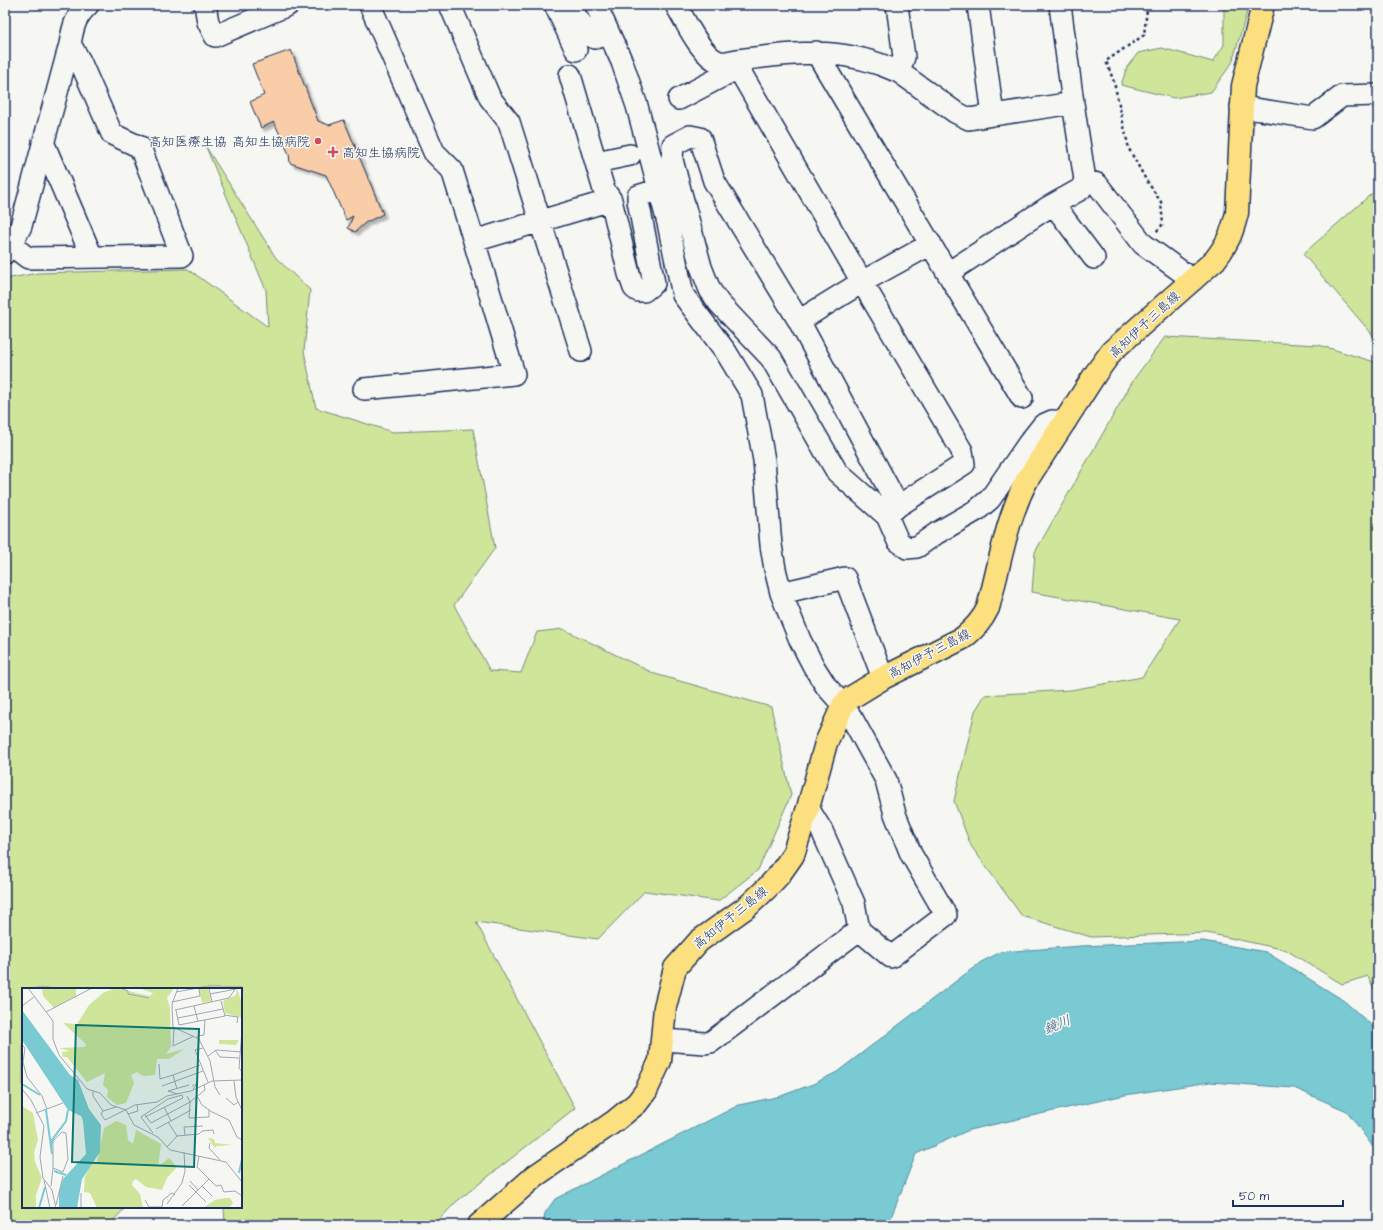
<svg xmlns="http://www.w3.org/2000/svg" width="1383" height="1230" viewBox="0 0 1383 1230" font-family="'Architects Daughter','Klee One',sans-serif">
	<style>
		.green { fill: #cfe59a; stroke: #758a7c }
		.water { fill: #79cad2; stroke: #538ca4 }
		.building { fill: #f8cda7; stroke: #1b2f5e; filter: url(#shadow) }
		.lines { fill: none; stroke-linecap: round; stroke-linejoin: round }
		.minor-casing { stroke: #1b2f5e; stroke-width: 24 }
		.major-casing { stroke: #1b2f5e; stroke-width: 25 }
		.path { stroke: #1b2f5e; stroke-width: 2.5; stroke-dasharray: 3 3; stroke-linecap: butt }
		.minor { stroke: #f6f6f2; stroke-width: 21 }
		.major { stroke: #fce080; stroke-width: 22 }
		.poi-dot { fill: #d1495b; stroke: #f6f6f2; stroke-width: 1.5 }
		.labels { text-anchor: middle; stroke-width: 3; stroke-linejoin: round; paint-order: stroke }
		.poi-label { font-size: 13px; fill: #1b2f5e; stroke: #f6f6f2; text-anchor: end }
		.street-label { font-size: 13px; fill: #1b2f5e; stroke: #f6f6f2 }
		.water-label { font-size: 14px; font-style: italic; fill: #32567b; stroke: #f6f6f2 }
		.inset-river { fill: none; stroke: #79cad2; stroke-width: 2 }
		.inset-road { fill: none; stroke: #9ea6b7; stroke-width: 1 }
		.view { fill: #0f766e; fill-opacity: 0.15; stroke: #0f766e; stroke-width: 2 }
		.inset-edge { fill: none; stroke: #1b2f5e; stroke-width: 2 }
	</style>
	<defs>
		<filter id="shadow"><feDropShadow dx="3.5" dy="3.5" stdDeviation="1" flood-color="#0004"/></filter>
	</defs>
	<rect width="100%" height="100%" fill="#f6f6f2"/>
	<filter id="ink" filterUnits="userSpaceOnUse"><feTurbulence type="fractalNoise" baseFrequency=".025" numOctaves="2"/><feDisplacementMap in="SourceGraphic" scale="8" xChannelSelector="R" yChannelSelector="G"/><feConvolveMatrix kernelMatrix="1 2 1 2 8 2 1 2 1" color-interpolation-filters="sRGB"/></filter>
	<g filter="url(#ink)">
		<path class="green" d="M1224,5H1249L1232,63L1211,92L1174,98L1121,85L1127,67L1138,53L1162,48L1213,62L1224,45Z
			M206,147L276,258L310,290L304,351L316,408L393,432L473,429L495,548L454,605L490,671L521,673L537,632L563,629L655,674L771,707L791,795L758,870L718,901L645,891L598,939L476,922L575,1108L456,1202L434,1225H225L224,1207H241V989H23V1207H126L109,1225H5V279L38,273L188,269L268,327L266,290Z
			M1378,188V341L1303,254Z
			M1165,337L1319,345L1378,363V997L1368,976L1342,984L1286,950L1207,933L1091,937L1022,916L971,846L954,801L975,711L985,695L1071,690L1142,677L1180,619L1032,592L1035,552L1134,379Z"/>
		<path class="water" d="M1203,941L1266,952L1343,1000L1378,1031V1154L1347,1111L1294,1088L1210,1082L1125,1095L969,1130L916,1154L888,1225H543L545,1213L555,1199L739,1105L781,1096L813,1084L837,1072L981,962L1001,952L1081,946Z"/>
		<path class="building" d="M291,50L318,121L329,125L344,120L383,214L365,223L355,232L348,228L353,216L346,220L326,175L290,163L289,154L274,122L261,128L250,102L264,95L252,64Z"/>
		<g class="lines">
			<defs>
				<path id="minor" d="M205,5L208,22L215,36L288,5
					M370,5L434,152L452,170L474,241
					M450,5L490,98L509,122L581,351
					M555,5L576,50
					M568,5L590,36L595,38L609,34
					M596,5L622,62L637,106L668,223L683,295L726,352L752,395L764,460L771,545L775,569L781,593L789,613L800,640L814,667L826,686L843,705L853,720L886,780L895,814L911,854L946,915L891,957L859,930
					M676,5C685,20 701,56 719,62C723,63 732,61 737,60
					M978,5L993,115L1073,103
					M816,52L1022,398
					M899,72L955,112L969,119L993,115
					M570,75L604,190L611,200L629,274L634,288L638,291H644L654,283L638,201V196L660,189
					M679,99L738,68
					M1241,107L1313,118L1342,96L1378,95
					M43,142L92,257
					M596,162L630,155
					M1085,180L1097,184L1143,244L1193,280
					M1054,205L1094,258
					M11,245L28,258L182,256L140,147L112,134L80,61L70,44
					M5,253L11,245L21,226L70,44C73,27 75,17 88,5
					M948,273L1047,208L1081,189L1085,180L1073,103L1060,5
					M799,321L862,282L931,244
					M364,389L514,374L474,241L611,200
					M898,506L799,321L714,181L700,138L690,136L673,145L672,160L701,267L710,290L719,303L771,358L837,472L887,516L898,541L907,548L917,547L937,533L977,510L990,499L1028,444L1043,425L1052,421L1065,422
					M888,515L898,506L964,464L962,451L862,282L738,68L737,60C799,53 840,45 899,72L904,57L897,5
					M781,593L845,578L883,678
					M663,1040L705,1043L711,1042L859,930L854,903L822,831L808,808"/>
				<path id="major" d="M479,1225L535,1176L615,1121L637,1103L646,1091L660,1061L665,1007L675,968L699,941L748,906L767,888L779,875L793,855L808,808L826,743L843,705L852,697L883,678L963,638C974,629 982,621 988,608C1000,564 1006,520 1027,480L1096,373L1112,351L1215,260C1228,243 1232,233 1237,213L1243,86L1263,5"/>
			</defs>
			<use href="#minor" class="minor-casing"/>
			<use href="#major" class="major-casing"/>
			<path class="path" d="M1146,5L1147,9L1144,35L1106,61L1114,82L1129,149L1145,178L1161,202L1163,224L1155,233"/>
			<use href="#minor" class="minor"/>
			<use href="#major" class="major"/>
		</g>
	</g>
	<g class="poi-dot">
		<circle cx="318" cy="141" r="4"/>
		<path d="M331 146h4v4h4v4h-4v4h-4v-4h-4v-4h4z"/>
	</g>
	<g class="labels">
		<g class="poi-label">
			<text x="310" y="146">高知医療生協 高知生協病院</text>
			<text x="342" y="157" text-anchor="start">高知生協病院</text>
		</g>
		<g class="street-label">
			<text transform="translate(1144 324) rotate(-43)" y="5">高知伊予三島線</text>
			<text transform="translate(929 653) rotate(-28)" y="5">高知伊予三島線</text>
			<text transform="translate(730 917) rotate(-39)" y="5">高知伊予三島線</text>
		</g>
		<g class="water-label">
			<text transform="translate(1057 1024) rotate(-22)" y="5">鏡川</text>
		</g>
	</g>
	<g transform="translate(22 988)">
		<rect width="220" height="220" fill="#f6f6f2"/>
		<path d="M20,0H54V8L32,20L21,8ZM93,0L128,8L131,5L117,0H152L145,10L148,20L149,59L144,66L162,61L147,71H135L133,87L121,88L115,84L109,87L112,95L104,115L95,117L85,109L86,102L81,97L83,85L65,94L45,69H41L40,64L48,63L37,60L63,59L64,56L41,35L55,36L67,17L81,5ZM186,0L189,13L180,15L177,1ZM215,0L220,16V30L203,25L201,13L214,7ZM197,52H216V54L214,57L197,56ZM0,118L11,125L16,152L12,164L13,174L20,190L14,207V220H0ZM94,133L104,137L106,152L111,156L114,142L139,156L136,179L147,170L155,179L145,190L140,202L124,199L114,191L111,193L110,197L118,206L121,220H75L68,205L62,204L63,188L69,176L75,174L82,140ZM186,150L192,151L193,155L210,157L195,158L193,160ZM203,210H208L211,215L207,220H181L193,212Z" fill="#cfe59a"/>
		<path d="M0,22L48,87L56,92L67,121L79,137L78,164L60,191L55,220H37V205L41,191L64,166L61,133L59,128L46,122L0,52Z" fill="#79cad2"/>
		<path class="inset-river" d="M0,96L18,107M24,122L30,166M29,159L30,152L44,133L46,122M32,183L44,187M217,185L220,171M17,220L23,199"/>
		<path class="inset-road" d="M6,0L31,33V51L37,67L65,101L78,105L89,117L104,122L112,137L136,149L148,162L204,174L220,194M98,0L106,3V6L127,10M156,0L150,16L151,39L177,51L188,73L193,99L198,107M187,0L190,14M154,4L176,0M188,6L214,1M150,14L178,8L177,0M0,18L12,9M172,18L176,33M153,22L207,10L214,0M154,22L157,37L203,28L199,13M24,24L70,0M202,27L216,29L215,35M156,30L201,21M152,41L151,58L172,48M220,42L217,80L220,84M175,48L182,47L183,32M0,57L3,60L1,74L5,89L20,108L25,121M181,60L173,62L186,94M193,62L198,69L217,70M186,68L194,62L220,64M137,76L138,91L151,87L155,101M151,87L178,77M212,93L214,109L220,122M140,98L181,83M170,98L176,95L171,101M0,101L9,112L22,138L18,169L21,190L30,202L34,220M71,103V108L81,123L94,119M156,106L146,103L167,97M165,108L168,114L167,130L187,129V122M175,108L180,117L190,124L207,132L215,149L220,152M204,110L212,117L216,114M168,114L183,102L182,97M142,119L149,133M81,123L79,126L83,132L113,117L135,114L145,108L169,103L190,93L220,92M14,125L41,115M106,126L116,123L115,117M123,127L129,135L168,114M123,129L161,110L160,107L146,111L119,129L131,145M146,134L155,148L177,146L180,143L191,142L192,146M134,141L169,122M40,144L44,145L46,171L41,184L31,180V153ZM163,147L162,139L181,138M188,155L187,160L198,172M145,159L155,148M177,168L175,179L194,198L199,197L202,204L213,203L220,208M22,192L28,220M168,193L176,202M167,197L184,214M29,198L31,180M180,198L190,208M123,212L127,219H140L141,212L150,205L153,207M145,216L160,195L163,183L162,164M34,217L41,188M160,218L187,191M59,220V205"/>
		<path class="view" d="M54,37L177,41L172,179L50,174Z"/>
		<rect width="220" height="220" class="inset-edge"/>
	</g>
	<rect width="1383" height="1230" fill="none" stroke="#f6f6f2" stroke-width="20"/>
	<rect x="10" y="10" width="1363" height="1210" fill="none" stroke="#1b2f5e" stroke-width="1.5" filter="url(#ink)"/>
	<path d="M1233 1200v6h110v-6" fill="none" stroke="#1b2f5e" stroke-width="2"/>
	<text x="1239" y="1200" font-size="12" fill="#1b2f5e" stroke="#f6f6f2" stroke-width="3" paint-order="stroke">50 m</text>
</svg>
